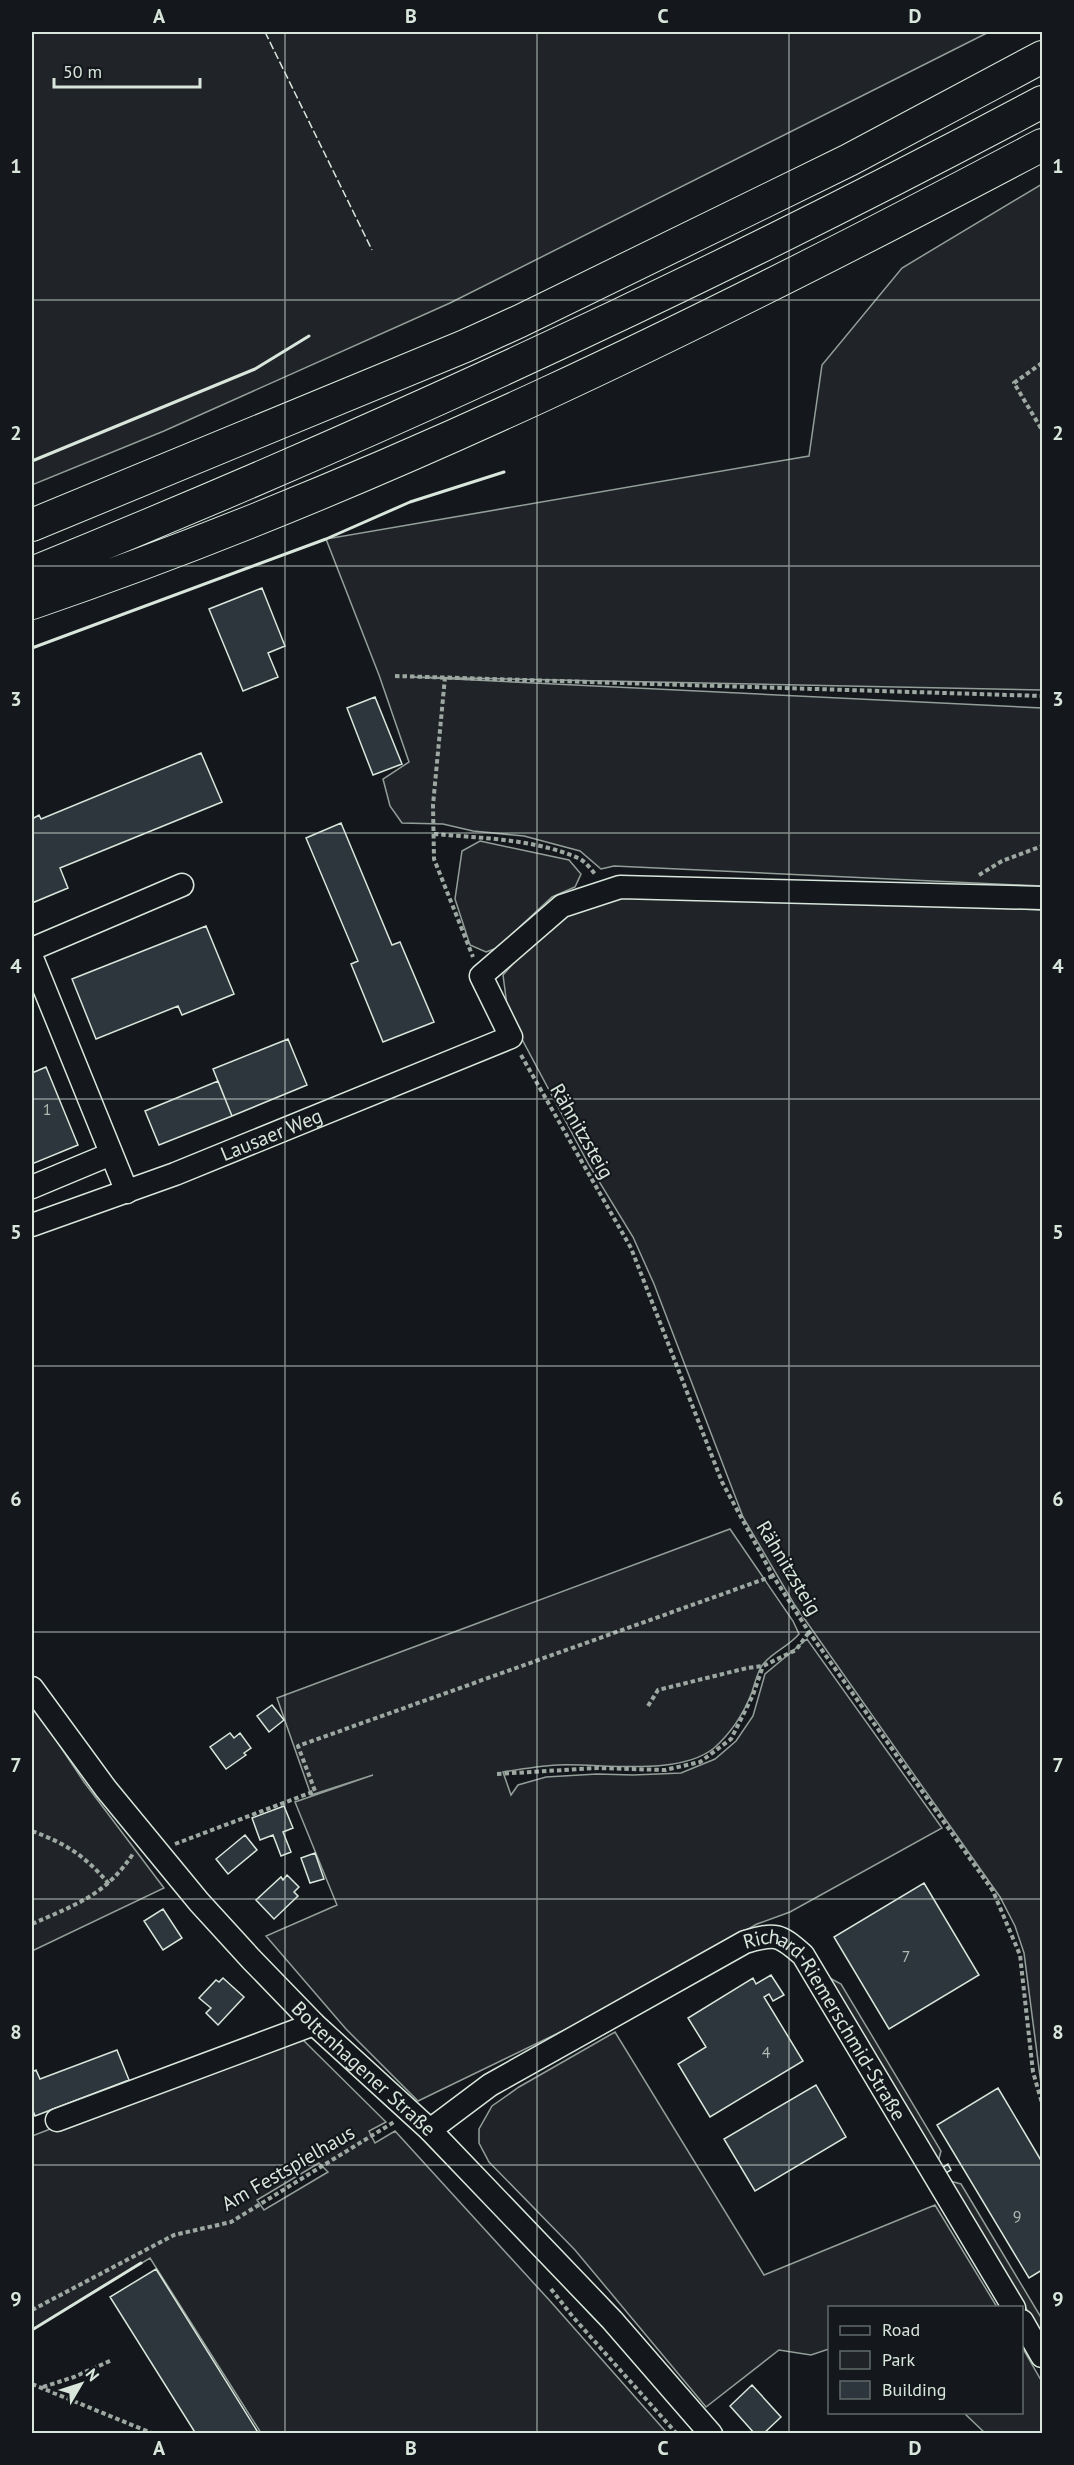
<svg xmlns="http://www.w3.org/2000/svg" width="1074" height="2465" viewBox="0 0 1074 2465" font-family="'PT Sans',sans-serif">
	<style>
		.green { fill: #202428; stroke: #939e99; stroke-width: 1.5; fill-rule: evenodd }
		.parking { fill: #24282b; stroke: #939e99; stroke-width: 1.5 }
		.building { fill: #2c363c; stroke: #d8e6dc; stroke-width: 1.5 }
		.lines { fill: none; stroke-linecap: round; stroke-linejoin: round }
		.minor-casing { stroke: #d8e6dc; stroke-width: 25 }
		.highway-casing { stroke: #d8e6dc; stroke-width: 34 }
		.path { stroke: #9da8a2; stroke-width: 4; stroke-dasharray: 4.5 3; stroke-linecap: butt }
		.minor { stroke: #14181c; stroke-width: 22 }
		.highway { stroke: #14181c; stroke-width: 32 }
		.fence { stroke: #d8e6dc; stroke-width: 1.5; stroke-dasharray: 8 3; stroke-linecap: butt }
		.wall { stroke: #d8e6dc; stroke-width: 3 }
		.grid { fill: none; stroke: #d8e6dc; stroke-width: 1.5; stroke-opacity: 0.55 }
		.labels { text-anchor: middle; stroke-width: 4.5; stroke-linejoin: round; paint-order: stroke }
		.number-label { font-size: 16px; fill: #adbab4 }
		.street-label { font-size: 20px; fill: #d8e6dc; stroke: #14181c }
		.neatline { fill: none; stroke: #d8e6dc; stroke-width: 2 }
		.grid-label { font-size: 20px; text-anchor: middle; font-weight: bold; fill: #d8e6dc }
	</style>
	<rect width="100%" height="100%" fill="#14181c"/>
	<path class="green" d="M32,32H989L450,303L164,431L32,485Z
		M1042,184V690L412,677L1042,708V886L614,866L601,869L580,851L524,836L473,831L443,824L402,823L390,806L383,779L409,762L379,675L326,539L809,456L822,365L902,268Z
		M480,841L569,860L581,874L575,887L552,897L497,948L486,952L470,945L455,899L462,851Z
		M616,897L814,900L1042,910V2092L1024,1953L1015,1926L1000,1897L794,1604L743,1517L654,1284L633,1237L589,1165L508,1013L503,975L534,940L579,906Z
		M730,1529L793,1621L799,1634C789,1646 775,1651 764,1663C758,1669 755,1683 752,1692C744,1713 731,1733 714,1748C678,1777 602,1763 558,1765C540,1766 521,1769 503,1772L511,1795L518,1785L546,1777L597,1774L633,1775L681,1773L715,1759L736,1741L753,1716L765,1674L807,1639L942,1828L790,1912L757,1924L585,2020L418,2101L346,2029L266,1936L337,1905L295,1802L373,1775L311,1795L277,1698Z
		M32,1704L84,1782L164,1888L32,1951Z
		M615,2032L764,2275L935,2205L997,2307L830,2308L829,2349L811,2355L779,2350L706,2407L575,2250L489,2162L479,2143V2129L492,2106L519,2087Z
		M297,2034L386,2122L369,2131L375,2143L395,2131L551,2302L667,2433H261L150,2258L32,2330V2136ZM319,2163L328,2172L264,2210L257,2200Z
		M1022,2347L1042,2382V2433H985L964,2413L1022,2412Z"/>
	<path class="parking" d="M826,1976L841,1984L941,2151L938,2162Z
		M950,2181L961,2184L1042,2319V2335Z"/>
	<path class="building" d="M262,588L285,646L268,653L278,677L243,691L209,609Z
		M375,697L402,764L373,775L347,708Z
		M201,753L222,802L60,868L68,888L32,903V819L39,815L41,819Z
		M341,823L392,945L400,942L434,1022L383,1042L351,964L358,961L306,838Z
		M206,926L234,994L182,1015L178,1006L96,1039L72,979Z
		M288,1039L307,1085L232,1116L213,1069Z
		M46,1067L78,1145L32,1164V1073Z
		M218,1081L232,1116L159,1145L145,1111Z
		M272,1705L284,1720L269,1732L257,1716Z
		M230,1733L234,1738L240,1733L251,1748L244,1753L246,1755L226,1769L210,1747Z
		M284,1806L293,1828L283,1832L291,1852L281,1856L273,1835L260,1840L252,1818Z
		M245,1835L257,1850L228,1874L216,1859Z
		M315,1853L324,1879L310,1883L301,1858Z
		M287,1875L299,1887L294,1892L298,1896L274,1919L256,1900L281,1877L283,1880Z
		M924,1883L979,1975L889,2029L834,1937Z
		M163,1909L182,1938L163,1950L144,1921Z
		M771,1975L784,1995L773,2001L769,1994L764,1997L803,2061L710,2117L678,2064L706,2047L688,2018L753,1978L756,1984Z
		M223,1978L244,1997L218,2025L206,2013L211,2008L199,1998L216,1980L219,1982Z
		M117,2050L129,2080L35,2116L32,2108V2072L36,2070L40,2079Z
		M816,2085L846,2137L755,2191L724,2139Z
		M998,2088L1042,2162V2270L1029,2278L937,2125Z
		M948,2164L951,2170L946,2173L943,2167Z
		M156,2269L259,2434H196L110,2297Z
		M752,2385L781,2417L763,2434H755L730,2406Z"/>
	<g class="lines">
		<defs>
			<g id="minor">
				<path d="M32,949L182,885"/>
				<path d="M32,958L127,1192"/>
				<path d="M32,1187L111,1154"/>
				<path id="s1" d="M32,1225L175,1174L511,1037L481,976L562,906L620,887L1042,898"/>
				<path id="s2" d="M32,1688L106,1789L199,1902L252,1960L314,2024L430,2130L612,2320L711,2434"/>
				<path d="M57,2120L314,2024"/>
				<path id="s3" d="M430,2130L490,2085L745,1942C776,1933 779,1934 803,1955L1014,2308"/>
				<path d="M1022,2321L1042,2356"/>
			</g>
			<path id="highway" d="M32,525L465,346L520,321L849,160L1042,57
				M32,573C377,433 714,277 1042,102
				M32,603C382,483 715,318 1042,145"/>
		</defs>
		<use href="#minor" class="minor-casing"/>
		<use href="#highway" class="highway-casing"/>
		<path class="path" d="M1042,363L1014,383L1042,430
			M395,676L1042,696
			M445,677L433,805L434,859L473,957
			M434,834C480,838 535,839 578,858C585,861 590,868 595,874
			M979,875L1002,861L1042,846
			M521,1055L631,1248L722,1482L773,1576L809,1632L993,1891L1020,1955L1033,2072L1042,2103
			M648,1706L658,1690L747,1668L763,1666L796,1650L809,1632
			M497,1774L597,1768L665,1770L700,1762L731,1739L753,1695L763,1666
			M32,1831C67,1844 85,1856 109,1884
			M175,1844L315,1791L298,1746L773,1576
			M32,1924C75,1905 108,1894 134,1852
			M551,2289L573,2317L677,2434
			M32,2310L174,2235L231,2222L394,2122
			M32,2384L154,2434
			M43,2387L74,2377L112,2360"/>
		<use href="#minor" class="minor"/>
		<use href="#highway" class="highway"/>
		<path class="fence" d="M265,32L372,250"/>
		<path class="wall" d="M32,461L255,369L309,336
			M32,648L326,539L410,502L504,472
			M32,2330L141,2263
			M32,2432V2434"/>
	</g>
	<path class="grid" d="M285,32V2434M537,32V2434M789,32V2434M32,300H1042M32,566H1042M32,833H1042M32,1099H1042M32,1366H1042M32,1632H1042M32,1899H1042M32,2165H1042"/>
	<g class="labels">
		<g class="number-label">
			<text x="47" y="1115">1</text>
			<text x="906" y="1962">7</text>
			<text x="766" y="2058">4</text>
			<text x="1017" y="2222">9</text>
		</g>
		<g class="street-label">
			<text transform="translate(582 1131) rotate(60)" y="7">Rähnitzsteig</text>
			<text dy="7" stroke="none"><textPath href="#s1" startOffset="256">Lausaer Weg</textPath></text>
			<text transform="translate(789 1568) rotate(59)" y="7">Rähnitzsteig</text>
			<text dy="7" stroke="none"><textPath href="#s3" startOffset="494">Richard-Riemerschmid-Straße</textPath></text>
			<text dy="7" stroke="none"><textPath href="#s2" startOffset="506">Boltenhagener Straße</textPath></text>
			<text transform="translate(288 2168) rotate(-30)" y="7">Am Festspielhaus</text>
		</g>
	</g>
	<rect width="1074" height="2465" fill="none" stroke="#14181c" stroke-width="66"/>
	<rect x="828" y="2306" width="195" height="108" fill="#14181c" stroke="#626a69" stroke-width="1.5"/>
	<rect x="840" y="2326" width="30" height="9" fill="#14181c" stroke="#626a69" stroke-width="1.5"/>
	<text x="882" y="2336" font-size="18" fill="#d8e6dc">Road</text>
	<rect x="840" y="2351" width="30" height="18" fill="#202428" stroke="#626a69" stroke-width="1.5"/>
	<text x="882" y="2366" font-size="18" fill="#d8e6dc">Park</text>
	<rect x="840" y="2381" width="30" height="18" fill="#2c363c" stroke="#626a69" stroke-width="1.5"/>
	<text x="882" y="2396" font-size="18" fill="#d8e6dc">Building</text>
	<g transform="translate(81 2384) rotate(51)" stroke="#14181c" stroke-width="4.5" paint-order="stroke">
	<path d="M0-4.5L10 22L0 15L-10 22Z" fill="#d8e6dc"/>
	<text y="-9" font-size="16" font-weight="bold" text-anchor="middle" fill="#d8e6dc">N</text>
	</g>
	<path d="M54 78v9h146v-9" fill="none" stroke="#d8e6dc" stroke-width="3"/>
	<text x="63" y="78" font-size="18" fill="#d8e6dc" stroke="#14181c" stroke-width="4.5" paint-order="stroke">50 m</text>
	<rect x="33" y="33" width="1008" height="2399" class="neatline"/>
	<g class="grid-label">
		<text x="159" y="23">A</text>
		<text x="411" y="23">B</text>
		<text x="663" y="23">C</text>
		<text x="915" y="23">D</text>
		<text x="16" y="173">1</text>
		<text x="1058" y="173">1</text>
		<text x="16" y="440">2</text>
		<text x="1058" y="440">2</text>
		<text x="16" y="706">3</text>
		<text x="1058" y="706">3</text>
		<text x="16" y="973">4</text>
		<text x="1058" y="973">4</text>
		<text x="16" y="1239">5</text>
		<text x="1058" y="1239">5</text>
		<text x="16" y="1506">6</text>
		<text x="1058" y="1506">6</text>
		<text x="16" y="1772">7</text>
		<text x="1058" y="1772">7</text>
		<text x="16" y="2039">8</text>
		<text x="1058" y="2039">8</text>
		<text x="16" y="2306">9</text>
		<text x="1058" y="2306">9</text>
		<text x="159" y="2455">A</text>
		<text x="411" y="2455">B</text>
		<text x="663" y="2455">C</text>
		<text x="915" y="2455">D</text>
	</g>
</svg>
